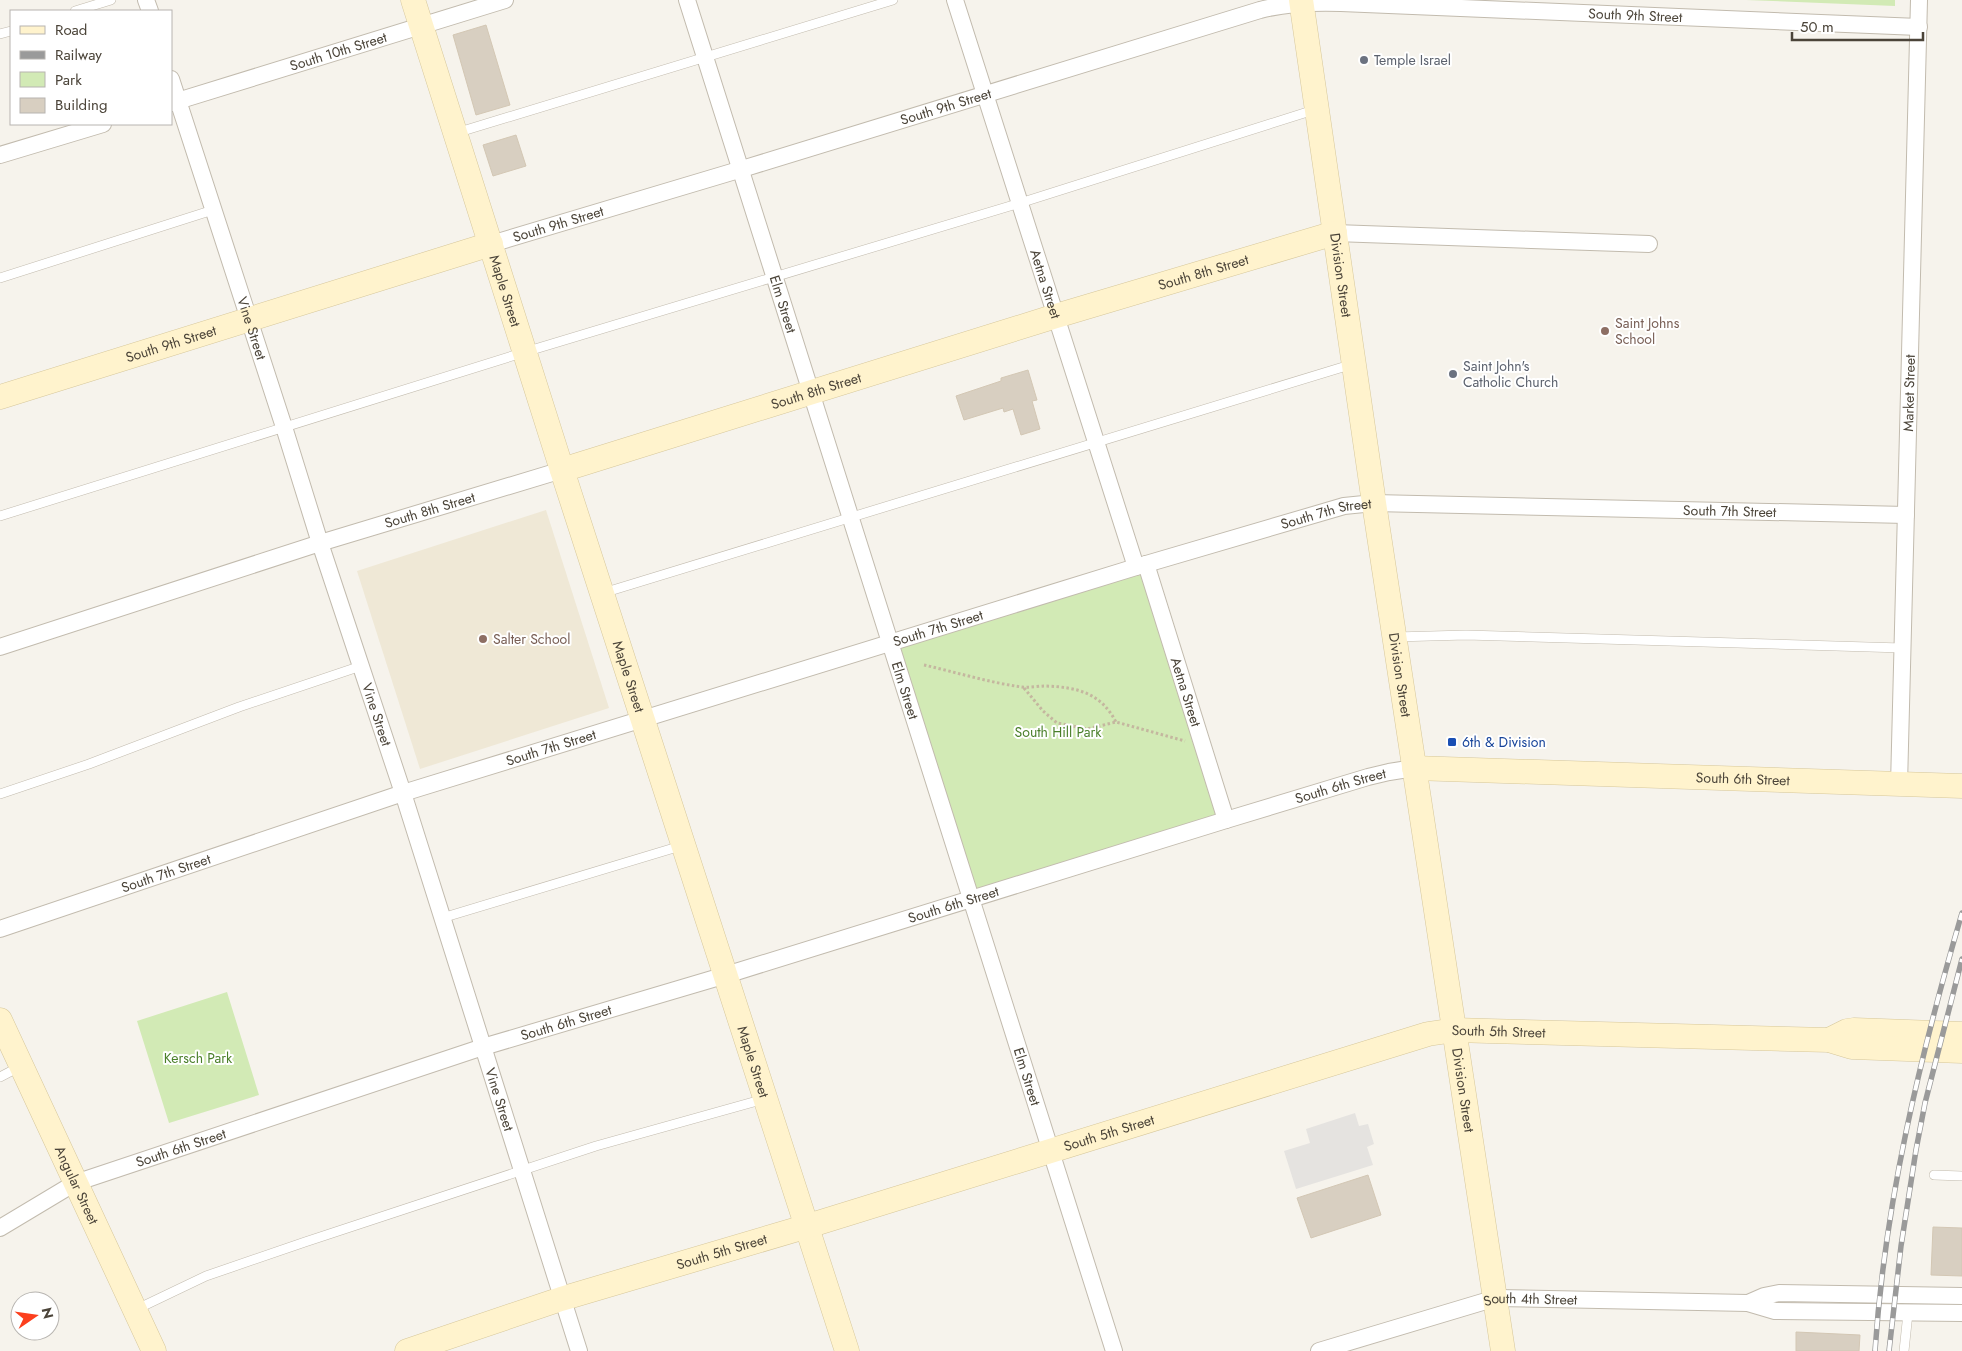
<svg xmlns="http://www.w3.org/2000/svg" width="1962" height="1351" viewBox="0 0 1962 1351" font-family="Jost,sans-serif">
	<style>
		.education { fill: #efe8d6 }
		.green { fill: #d2eab5 }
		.parking { fill: #e5e3e0 }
		.building { fill: #d8cfc1; stroke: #d3c7b4 }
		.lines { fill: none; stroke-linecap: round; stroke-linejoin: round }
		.lane-casing { stroke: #c2bbae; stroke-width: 10 }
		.street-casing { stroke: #c2bbae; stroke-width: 18 }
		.secondary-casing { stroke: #d6c79b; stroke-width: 25 }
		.path { stroke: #c4b79f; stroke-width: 3; stroke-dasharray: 2.5 2.5; stroke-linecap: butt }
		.lane { stroke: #fff; stroke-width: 9 }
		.street { stroke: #fff; stroke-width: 16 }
		.secondary { stroke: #fff3cd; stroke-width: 24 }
		.rail-casing { stroke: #9a9a9a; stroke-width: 5.5 }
		.rail { stroke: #fff; stroke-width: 4; stroke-dasharray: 11; stroke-linecap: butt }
		.worship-dot { fill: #6b7280; stroke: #fff; stroke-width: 2 }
		.education-dot { fill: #8d6e63; stroke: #fff; stroke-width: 2 }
		.transit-dot { fill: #1a4fb4; stroke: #fff; stroke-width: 2 }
		.labels { text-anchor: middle; stroke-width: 4; stroke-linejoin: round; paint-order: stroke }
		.street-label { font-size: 14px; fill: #4b4439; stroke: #fff }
		.worship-label { font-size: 14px; fill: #5b616d; stroke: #fff; text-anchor: start }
		.education-label { font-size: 14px; fill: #785e54; stroke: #fff; text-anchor: start }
		.park-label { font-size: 14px; fill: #4a7f2a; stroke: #fff }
		.transit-label { font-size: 14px; fill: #164399; stroke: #fff; text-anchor: start }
	</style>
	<rect width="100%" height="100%" fill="#f6f3ec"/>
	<path class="education" d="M546,510L609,708L420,769L357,571Z"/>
	<path class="green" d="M1746,0H1895V6Z
		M1146,564L1226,820L970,900L891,643Z
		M227,992L259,1095L169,1123L137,1021Z"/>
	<path class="parking" d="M1355,1113L1359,1126L1368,1124L1374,1144L1367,1147L1373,1165L1296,1189L1284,1151L1310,1143L1306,1129Z"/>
	<path class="building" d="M486,25L510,105L476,115L453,35Z
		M516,135L526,166L493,176L483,145Z
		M1028,370L1037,400L1032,401L1040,429L1021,435L1013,409L1004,412L1003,408L964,420L956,396L1001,381V378Z
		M1368,1175L1381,1215L1311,1238L1297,1198Z
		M1933,1227L1962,1228V1276L1931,1275Z
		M1796,1332L1860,1335L1859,1351H1796Z"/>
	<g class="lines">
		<defs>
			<path id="lane" d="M75,11L111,0
				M0,34L11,31
				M456,133L893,0
				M0,278L213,210
				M0,516L525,352L1020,203L1317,109
				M603,593L1353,364
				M1395,637L1466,635L1902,648
				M0,794L89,764L239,707L361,666
				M442,918L684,845
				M0,1077L21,1066
				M1934,1175L1962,1176
				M137,1309L206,1276L305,1242L596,1146L764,1099
				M1904,1351L1908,1313"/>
			<g id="street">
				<path d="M146,0L150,11"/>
				<path id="s1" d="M687,0L1114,1351"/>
				<path id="s2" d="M955,0L1136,567"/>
				<path id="s3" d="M171,79L284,427L320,543L403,793L579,1351"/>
				<path id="s4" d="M171,103L505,0"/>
				<path d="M0,155L103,124"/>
				<path d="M1335,233L1649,244"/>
				<path id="s5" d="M491,244L742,169L1260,10C1287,3 1313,2 1341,3L1919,27"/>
				<path id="s6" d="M1146,564L1226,820"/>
				<path id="s7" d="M0,647L320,543L562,470"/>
				<path id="s8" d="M1899,785L1919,0"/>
				<path id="s9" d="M0,929L403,793L1136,567L1344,506L1374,503L1906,515"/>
				<path id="s10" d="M0,1228L75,1183L483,1047L726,975L1226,820L1368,777L1389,772L1414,768"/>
				<path d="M1748,1303L1764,1296L1779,1293L1962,1296"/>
				<path id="s11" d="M1319,1351L1496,1298L1748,1303L1775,1311L1962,1313"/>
			</g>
			<g id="secondary">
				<path id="s12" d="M413,0L562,470L847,1351"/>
				<path id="s13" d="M1301,0L1374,503L1503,1351"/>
				<path id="s14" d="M0,397L491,244"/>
				<path id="s15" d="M562,470L1056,316L1335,233"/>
				<path id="s16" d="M1414,768L1962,786"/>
				<path id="s17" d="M0,1020L154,1351"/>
				<path d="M1829,1040L1847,1031L1854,1030L1962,1034"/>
				<path id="s18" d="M407,1351L561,1299L808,1226L1428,1034L1455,1030L1488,1031L1829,1040L1852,1047L1962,1051"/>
			</g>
		</defs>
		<use href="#lane" class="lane-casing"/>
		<use href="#street" class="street-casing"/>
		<use href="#secondary" class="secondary-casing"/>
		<path class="path" d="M924,665C955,672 991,683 1022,687C1030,688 1038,686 1045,686C1077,687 1101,693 1116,722
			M1024,688L1043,711L1057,723L1087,729L1116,722L1185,741"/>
		<use href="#lane" class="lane"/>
		<use href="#street" class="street"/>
		<use href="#secondary" class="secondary"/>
		<defs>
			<path id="rail" d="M1875,1351C1885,1201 1920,1057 1962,913
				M1889,1351L1901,1246L1916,1150L1925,1103L1962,959"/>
		</defs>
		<use href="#rail" class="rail-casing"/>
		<use href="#rail" class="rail"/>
	</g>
	<g class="worship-dot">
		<circle cx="1364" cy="60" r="5"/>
		<circle cx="1453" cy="374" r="5"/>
	</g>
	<g class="education-dot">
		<circle cx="1605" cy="331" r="5"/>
		<circle cx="483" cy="639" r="5"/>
	</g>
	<rect class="transit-dot" x="1447" y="737" width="10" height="10" rx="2.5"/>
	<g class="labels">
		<g class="street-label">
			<text dy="5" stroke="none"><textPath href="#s5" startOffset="1180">South 9th Street</textPath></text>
			<text dy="5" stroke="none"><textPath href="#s4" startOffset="175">South 10th Street</textPath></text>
			<text dy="5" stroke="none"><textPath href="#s5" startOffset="475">South 9th Street</textPath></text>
			<text dy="5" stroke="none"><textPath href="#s5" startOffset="70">South 9th Street</textPath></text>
			<text dy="5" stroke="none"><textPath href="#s15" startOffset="671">South 8th Street</textPath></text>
			<text dy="5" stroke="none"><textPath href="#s13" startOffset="278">Division Street</textPath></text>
			<text dy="5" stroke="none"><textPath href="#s2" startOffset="298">Aetna Street</textPath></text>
			<text dy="5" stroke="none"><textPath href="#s12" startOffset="305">Maple Street</textPath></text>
			<text dy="5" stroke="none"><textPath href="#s1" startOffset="319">Elm Street</textPath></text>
			<text dy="5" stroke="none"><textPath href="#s3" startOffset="262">Vine Street</textPath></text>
			<text dy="5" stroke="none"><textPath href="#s14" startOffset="179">South 9th Street</textPath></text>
			<text dy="5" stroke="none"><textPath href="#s15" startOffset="266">South 8th Street</textPath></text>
			<text dy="5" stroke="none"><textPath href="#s8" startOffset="392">Market Street</textPath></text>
			<text dy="5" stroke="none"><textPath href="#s7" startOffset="451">South 8th Street</textPath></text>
			<text dy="5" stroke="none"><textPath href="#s9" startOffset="1795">South 7th Street</textPath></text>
			<text dy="5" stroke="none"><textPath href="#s9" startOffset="1390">South 7th Street</textPath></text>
			<text dy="5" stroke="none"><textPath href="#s9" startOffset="985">South 7th Street</textPath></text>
			<text dy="5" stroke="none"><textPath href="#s12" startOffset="710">Maple Street</textPath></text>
			<text dy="5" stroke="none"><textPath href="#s13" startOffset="682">Division Street</textPath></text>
			<text dy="5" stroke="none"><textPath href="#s1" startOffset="724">Elm Street</textPath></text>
			<text dy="5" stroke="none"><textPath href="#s6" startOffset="134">Aetna Street</textPath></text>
			<text dy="5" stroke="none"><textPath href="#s3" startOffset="668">Vine Street</textPath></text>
			<text dy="5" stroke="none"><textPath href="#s9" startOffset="580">South 7th Street</textPath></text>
			<text dy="5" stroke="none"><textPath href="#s16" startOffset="329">South 6th Street</textPath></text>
			<text dy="5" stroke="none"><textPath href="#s10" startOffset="1414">South 6th Street</textPath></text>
			<text dy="5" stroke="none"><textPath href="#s9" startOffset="175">South 7th Street</textPath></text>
			<text dy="5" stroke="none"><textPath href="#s10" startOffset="1009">South 6th Street</textPath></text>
			<text dy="5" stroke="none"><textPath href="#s10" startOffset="604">South 6th Street</textPath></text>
			<text dy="5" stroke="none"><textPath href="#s18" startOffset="1140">South 5th Street</textPath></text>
			<text dy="5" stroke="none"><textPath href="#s12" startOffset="1115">Maple Street</textPath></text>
			<text dy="5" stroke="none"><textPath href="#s1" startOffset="1129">Elm Street</textPath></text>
			<text dy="5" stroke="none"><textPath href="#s13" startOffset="1102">Division Street</textPath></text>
			<text dy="5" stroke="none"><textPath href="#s3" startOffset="1072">Vine Street</textPath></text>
			<text dy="5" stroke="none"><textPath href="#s18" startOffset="735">South 5th Street</textPath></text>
			<text dy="5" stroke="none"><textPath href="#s10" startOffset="199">South 6th Street</textPath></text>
			<text dy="5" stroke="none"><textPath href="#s17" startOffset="182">Angular Street</textPath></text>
			<text dy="5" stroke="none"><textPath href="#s18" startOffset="330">South 5th Street</textPath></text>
			<text dy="5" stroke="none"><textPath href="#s11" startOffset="219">South 4th Street</textPath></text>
		</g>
		<g class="worship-label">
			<text x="1374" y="65">Temple Israel</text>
			<text x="1463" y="371">Saint John's<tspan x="1463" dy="16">Catholic Church</tspan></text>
		</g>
		<g class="education-label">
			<text x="1615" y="328">Saint Johns<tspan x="1615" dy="16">School</tspan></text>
			<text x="493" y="644">Salter School</text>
		</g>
		<g class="park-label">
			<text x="1058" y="737">South Hill Park</text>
			<text x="198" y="1063">Kersch Park</text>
		</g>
		<g class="transit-label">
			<text x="1462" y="747">6th &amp; Division</text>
		</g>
	</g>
	<rect x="10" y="10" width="162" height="115" fill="#ffffff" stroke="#b7b4b0"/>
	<rect x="20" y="26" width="25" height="8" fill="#fff3cd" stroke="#b7b4b0"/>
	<text x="55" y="35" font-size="15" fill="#4b4439">Road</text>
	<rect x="20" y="51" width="25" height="8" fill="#9a9a9a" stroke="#b7b4b0"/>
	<text x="55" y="60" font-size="15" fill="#4b4439">Railway</text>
	<rect x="20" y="72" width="25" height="15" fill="#d2eab5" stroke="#b7b4b0"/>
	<text x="55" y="85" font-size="15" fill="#4b4439">Park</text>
	<rect x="20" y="98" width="25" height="15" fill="#d8cfc1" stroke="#b7b4b0"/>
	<text x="55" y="110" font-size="15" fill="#4b4439">Building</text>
	<g transform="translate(35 1316) rotate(77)"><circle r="24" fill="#ffffff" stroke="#b7b4b0"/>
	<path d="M0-4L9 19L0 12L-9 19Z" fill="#fc3f1d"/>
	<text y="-8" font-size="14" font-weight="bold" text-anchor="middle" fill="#4b4439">N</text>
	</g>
	<path d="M1792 32v8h131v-8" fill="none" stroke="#4b4439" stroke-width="2.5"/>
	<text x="1800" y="32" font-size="15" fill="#4b4439" stroke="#ffffff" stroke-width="4" paint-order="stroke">50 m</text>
</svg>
